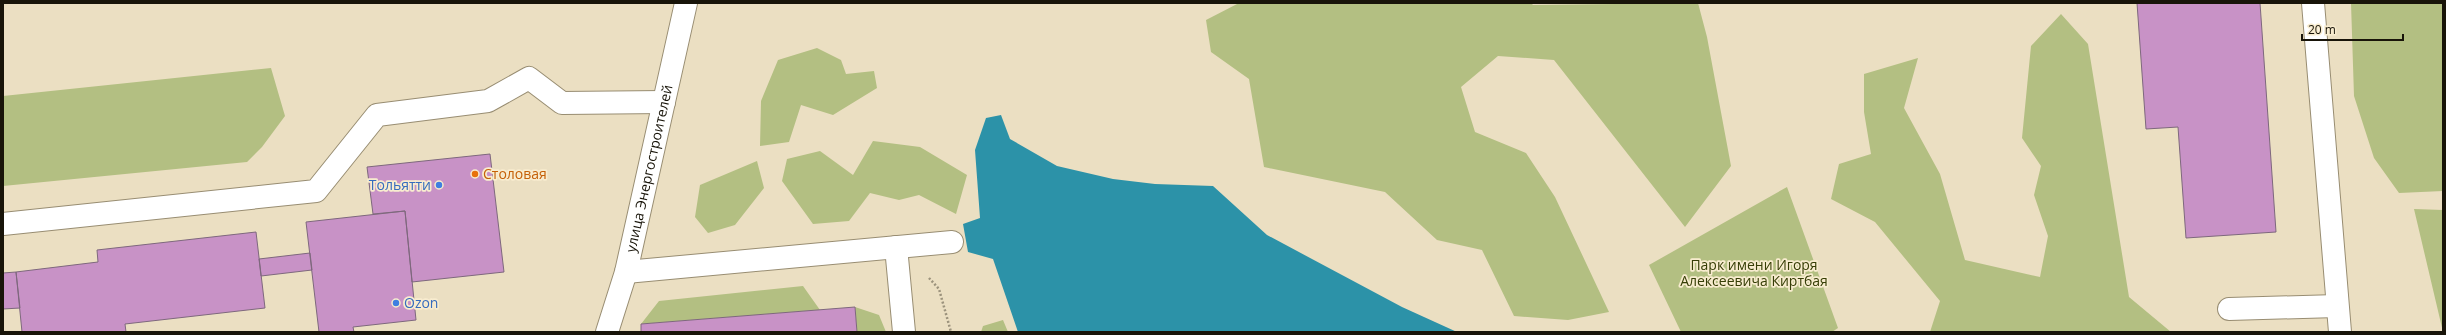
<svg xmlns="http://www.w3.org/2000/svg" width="2446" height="335" viewBox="0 0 2446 335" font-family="'Open Sans',sans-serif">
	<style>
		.green { fill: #b3bf82 }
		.water { fill: #2c92a8 }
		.building { fill: #c892c6; stroke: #7e687d }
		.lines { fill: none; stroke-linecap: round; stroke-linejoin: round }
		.minor-casing { stroke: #988d72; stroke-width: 24 }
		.path { stroke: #9c937d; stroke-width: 2.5; stroke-dasharray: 2 2; stroke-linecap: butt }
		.minor { stroke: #fff; stroke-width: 22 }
		.food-dot { fill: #e8710a; stroke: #f8eccf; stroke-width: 1.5 }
		.shop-dot { fill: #3f7fe0; stroke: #f8eccf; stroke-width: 1.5 }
		.labels { text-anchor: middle; stroke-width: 3.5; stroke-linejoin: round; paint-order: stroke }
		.street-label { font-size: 14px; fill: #181409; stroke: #f8eccf }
		.food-label { font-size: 14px; fill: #c56008; stroke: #f8eccf; text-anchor: start }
		.shop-label { font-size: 14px; fill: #366cbe; stroke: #f8eccf; text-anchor: end }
		.park-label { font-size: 14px; fill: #363e06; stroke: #f8eccf }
	</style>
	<rect width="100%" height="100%" fill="#ebdfc2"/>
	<path class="green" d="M1239,3H1531L1533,5L1698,3L1707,37L1731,166L1685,227L1554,60L1498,56L1461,87L1475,132L1526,153L1555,197L1609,312L1568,320L1514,316L1482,250L1437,240L1385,192L1264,167L1249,79L1211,52L1206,20Z
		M2351,3H2443V191L2399,193L2374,158L2354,96Z
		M2061,14L2088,44L2129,297L2171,332H1930L1940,301L1875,222L1831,199L1839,164L1871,154L1864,112V74L1918,58L1904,108L1940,174L1965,260L2040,277L2048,236L2034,195L2041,166L2022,138L2031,46Z
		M817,48L841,60L846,74L874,71L877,88L833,115L801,105L789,142L760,146L761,101L778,60Z
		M271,68L285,116L262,147L247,162L3,186V96Z
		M873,141L920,147L967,175L956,214L919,195L899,200L870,193L849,221L813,224L782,181L787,159L820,151L853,175Z
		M757,161L764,188L735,225L708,233L695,217L700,185Z
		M1787,187L1838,328L1832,332H1681L1649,265Z
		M2414,209L2443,210V332Z
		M803,286L820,310L641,324L659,301Z
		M855,307L879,315L886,332H857Z
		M1003,320L1008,332H981L983,326Z"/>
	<path class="water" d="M1001,115L1010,139L1057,166L1113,179L1155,184L1213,186L1267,235L1402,307L1457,332H1018L993,259L968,252L963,224L980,218L975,150L986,118Z"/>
	<path class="building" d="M2137,3H2260L2276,232L2186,238L2178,127L2146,129Z
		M490,154L504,272L412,282L405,211L373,214L367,167Z
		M405,211L416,320L353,327L354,332H319L306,222Z
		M256,232L265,308L125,324L126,332H22L16,272L98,262L97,250Z
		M310,253L312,270L261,276L259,259Z
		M16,272L20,308L3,309V273Z
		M855,307L857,332H641V324Z"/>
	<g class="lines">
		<defs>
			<g id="minor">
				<path d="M2313,3L2340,332"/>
				<path d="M3,224L316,191L377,115L488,101L529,78L562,103L664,102"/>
				<path d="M896,247L904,332"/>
				<path d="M626,272L952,242"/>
				<path d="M2229,309L2337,306"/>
				<path id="s1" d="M607,332L626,272L686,3"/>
			</g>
		</defs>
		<use href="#minor" class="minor-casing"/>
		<path class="path" d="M929,278L939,289L951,332"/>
		<use href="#minor" class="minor"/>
	</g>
	<circle class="food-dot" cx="475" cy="174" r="4"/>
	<g class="shop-dot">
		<circle cx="439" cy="185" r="4"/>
		<circle cx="396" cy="303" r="4"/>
	</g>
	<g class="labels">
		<g class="street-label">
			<text dy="5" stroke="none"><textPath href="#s1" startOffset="169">улица Энергостроителей</textPath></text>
		</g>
		<g class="food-label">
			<text x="483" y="179">Столовая</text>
		</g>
		<g class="shop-label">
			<text x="431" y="190">Тольятти</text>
			<text x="404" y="308" text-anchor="start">Ozon</text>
		</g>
		<g class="park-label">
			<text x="1754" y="270">Парк имени Игоря<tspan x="1754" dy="16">Алексеевича Киртбая</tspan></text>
		</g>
	</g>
	<rect width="2446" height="335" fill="none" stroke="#181409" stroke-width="8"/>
	<path d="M2302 34v6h101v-6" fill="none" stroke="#181409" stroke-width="2"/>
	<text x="2308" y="34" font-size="12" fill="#181409" stroke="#f8eccf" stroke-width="3" paint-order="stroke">20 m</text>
</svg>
